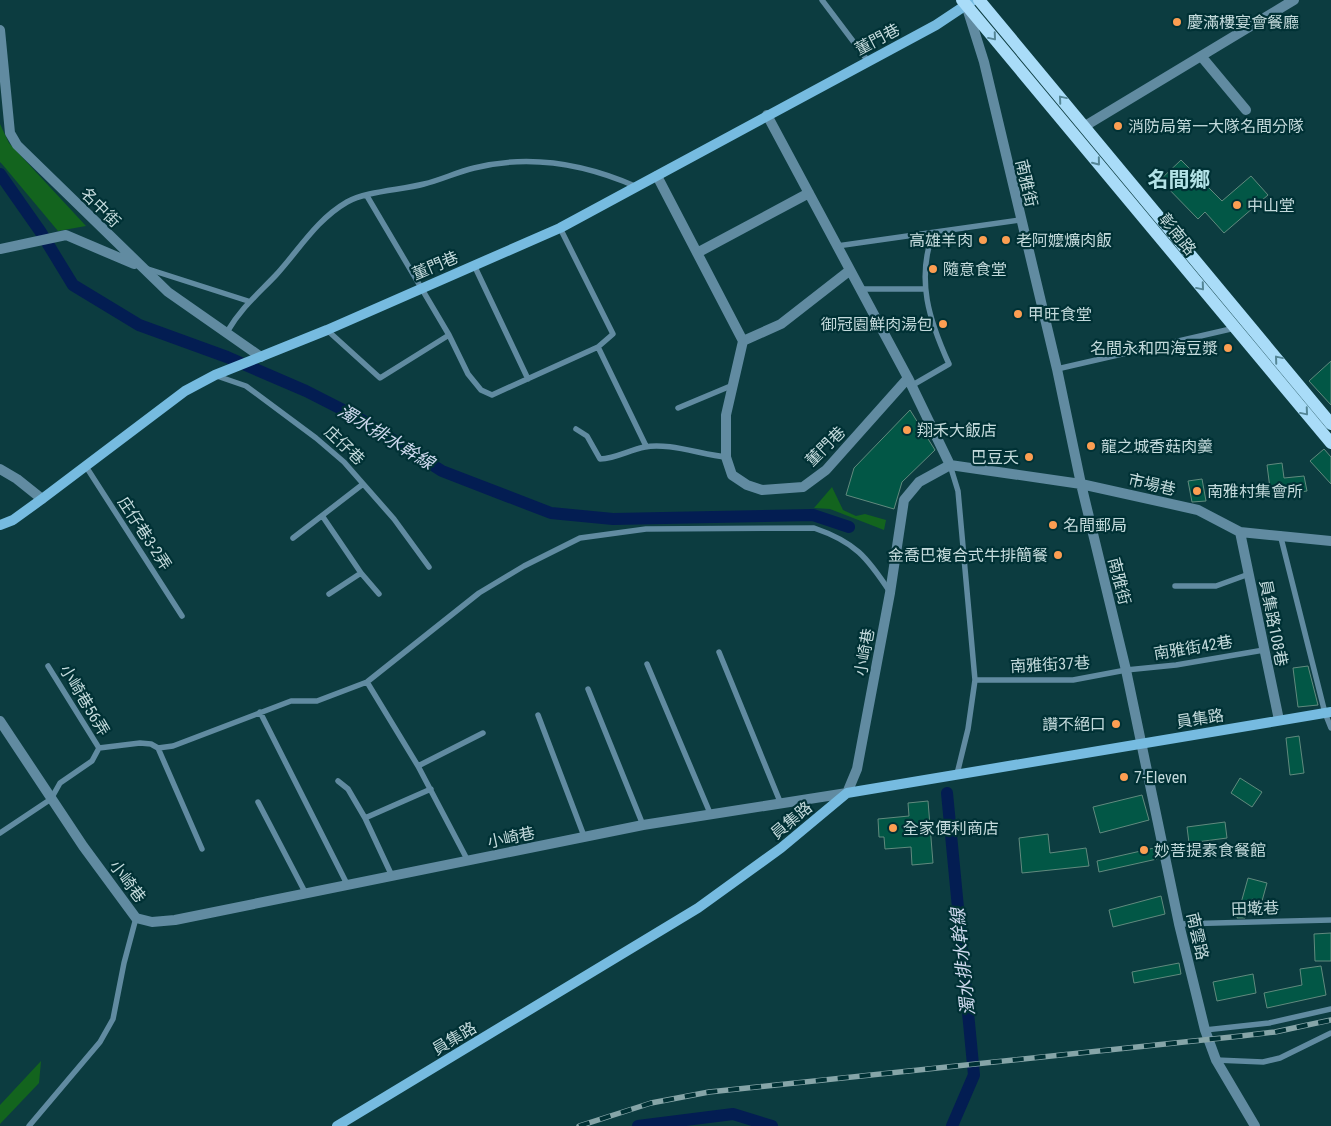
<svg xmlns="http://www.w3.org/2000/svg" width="1331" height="1126" viewBox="0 0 1331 1126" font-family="'Roboto Condensed','Noto Sans TC',sans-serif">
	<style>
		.green { fill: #13641e }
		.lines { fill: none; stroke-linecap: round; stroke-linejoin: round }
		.canal { stroke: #031d52; stroke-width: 12 }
		.building { fill: #025746; stroke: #618a7e }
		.lane { stroke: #618ba1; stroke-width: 5.5 }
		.street { stroke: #618ba1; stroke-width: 10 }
		.secondary { stroke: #76bbe0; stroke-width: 10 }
		.primary { stroke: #a9dcf8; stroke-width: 12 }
		.rail-casing { stroke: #86a5a8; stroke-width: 5.5 }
		.rail { stroke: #003135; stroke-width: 4; stroke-dasharray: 11; stroke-linecap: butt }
		.oneway { stroke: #548696 }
		.poi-dot { fill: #fc9e52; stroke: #003135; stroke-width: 2 }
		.labels { text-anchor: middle; stroke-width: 4.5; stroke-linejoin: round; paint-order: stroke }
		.poi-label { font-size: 16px; fill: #c3dadc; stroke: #003135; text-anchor: start }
		.street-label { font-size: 16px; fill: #c3dadc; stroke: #003135 }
		.water-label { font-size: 18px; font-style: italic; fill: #ccd8ed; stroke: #003135 }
		.district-label { font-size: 21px; font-weight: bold; fill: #b2e2e6; stroke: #003135 }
	</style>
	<rect width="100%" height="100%" fill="#0c3c40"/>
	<path class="green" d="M0,124L9,143L86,226L58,231L2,164L0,162Z
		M832,487L843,510L856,516L865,514L886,520L884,530L830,509L814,508Z
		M41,1061L39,1083L0,1124V1105Z"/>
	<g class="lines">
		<path class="canal" d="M0,174L40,231L73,285L139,325L227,357L306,391L357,417L442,471L551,513L613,519L813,515L849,527
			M947,793L974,1075L952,1126
			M638,1126L733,1114L772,1126"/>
	</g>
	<path class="building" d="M1181,160L1222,201L1251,176L1268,195L1224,233L1205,212L1198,219L1160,180Z
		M1331,361V405L1309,381Z
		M910,410L935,450L902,482L894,509L846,495L854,468Z
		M1324,449L1331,457V484L1310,461Z
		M1282,463L1284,478L1304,476L1307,491L1271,496L1267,465Z
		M1202,479L1206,501L1192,502L1188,481Z
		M1308,666L1318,705L1298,707L1293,668Z
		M1299,736L1304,773L1290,775L1286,738Z
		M1240,778L1262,792L1252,807L1231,793Z
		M1142,795L1149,820L1100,833L1093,807Z
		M928,801L933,863L912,865L911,847L885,849L884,837H879L878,819L909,816L908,803Z
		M1225,822L1227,838L1189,843L1187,827Z
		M1048,834L1050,853L1086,848L1089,866L1022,873L1019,838Z
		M1154,848L1157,859L1099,872L1097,861Z
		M1248,878L1267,883L1262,901L1252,899L1245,918H1237L1238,915L1234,914L1238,902L1241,903Z
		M1161,896L1165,914L1113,927L1109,910Z
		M1331,933V961H1315L1314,934Z
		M1179,963L1181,974L1134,983L1132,972Z
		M1321,966L1326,995L1267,1008L1264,993L1302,985L1300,969Z
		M1253,974L1256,993L1217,1001L1213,982Z"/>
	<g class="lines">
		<path class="lane" d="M822,0L868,61
			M367,196L449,335L468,374L481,390L492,395L598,347L613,334L560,228
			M837,246L1020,220
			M474,265L528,379
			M148,269L248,301
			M859,289H924
			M327,330L380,378L449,335
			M227,332C241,308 257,295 276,275C299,250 316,220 347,202C366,191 401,190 424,184C441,180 457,172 474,168C530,154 585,164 637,187
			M598,347L646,446
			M1057,369L1235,328
			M217,376L246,386L316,438L344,462L394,519L429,567
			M911,386L949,364C929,320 916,280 933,233
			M678,408L733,385
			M576,429L587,436L600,459C617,458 629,450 645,447C667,442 703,455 726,457
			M85,465L182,616
			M950,465L958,491L975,680L968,729L957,774
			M323,517L361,573L379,594
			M1280,534L1325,713L1331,728
			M293,538L363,484
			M1175,586H1216L1249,574
			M329,594L361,573
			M719,652L781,804
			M647,664L710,813
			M48,666L99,748
			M975,680H1073L1126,670L1176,665L1264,650
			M367,682L418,766L468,861
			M588,689L643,825
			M260,712L348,886
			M538,715L584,836
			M158,748L202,849
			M418,766L483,733
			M338,781L348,789L365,818
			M258,802L306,894
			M0,833L51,799L60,783L92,761L99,748L140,743L151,744L158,748L173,746L291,701H317L367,682L479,593L524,566L580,538L646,529L814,528C855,542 867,557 890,592
			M392,876L365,818L431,789
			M1179,924L1331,920
			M1205,1030L1269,1023L1331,1009
			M1216,1060L1263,1062L1280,1058L1331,1033
			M29,1126L100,1042L113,1019L124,963L136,918"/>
		<path class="street" d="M967,8L984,62L1057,369L1081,484L1126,670L1179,924L1205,1030L1216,1060L1255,1126
			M0,30L10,133L17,145L168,292L261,357
			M1201,56L1246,110
			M767,115L908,378L950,465
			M1085,126L1294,0
			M657,176L743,341L726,415V457L732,475L747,485L762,490L803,487L826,470L908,378
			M0,249L66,235L134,264
			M697,253L809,193
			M743,341L781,324L849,271
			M950,465L1081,484L1198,510L1240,532L1331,541
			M0,469L17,479L42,499
			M1240,532L1279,720
			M0,721L83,846L136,918L152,922L175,920L643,825L847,793L857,769L890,593L904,500L919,482L950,465"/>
		<path class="secondary" d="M0,525L13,520L42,499L185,391L215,375L327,330L560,228L936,25L972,1
			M337,1126L698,908L781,848L847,793L1331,712"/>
		<path class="primary" d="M962,0L1331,443
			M979,0L1331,424"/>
		<defs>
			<path id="rail" d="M579,1126L651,1103L709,1092L1241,1036L1275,1032L1331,1020"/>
		</defs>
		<use href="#rail" class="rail-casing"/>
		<use href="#rail" class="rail"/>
	</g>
	<defs><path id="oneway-chevron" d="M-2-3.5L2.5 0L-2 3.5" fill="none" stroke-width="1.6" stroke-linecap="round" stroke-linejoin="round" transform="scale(1.25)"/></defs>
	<g class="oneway">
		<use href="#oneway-chevron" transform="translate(993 37) rotate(50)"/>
		<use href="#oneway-chevron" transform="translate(1062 99) rotate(-130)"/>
		<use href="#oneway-chevron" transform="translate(1097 162) rotate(51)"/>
		<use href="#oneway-chevron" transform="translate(1201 287) rotate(50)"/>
		<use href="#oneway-chevron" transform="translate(1278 359) rotate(-130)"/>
		<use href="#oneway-chevron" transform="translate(1305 412) rotate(50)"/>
	</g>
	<g class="poi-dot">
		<circle cx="1177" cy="22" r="5"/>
		<circle cx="1118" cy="126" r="5"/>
		<circle cx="1237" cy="205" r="5"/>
		<circle cx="983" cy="240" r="5"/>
		<circle cx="1006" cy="240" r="5"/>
		<circle cx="933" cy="269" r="5"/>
		<circle cx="1018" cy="314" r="5"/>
		<circle cx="943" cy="324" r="5"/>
		<circle cx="1228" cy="348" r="5"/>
		<circle cx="907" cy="430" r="5"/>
		<circle cx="1091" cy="446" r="5"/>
		<circle cx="1029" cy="457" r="5"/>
		<circle cx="1197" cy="491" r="5"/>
		<circle cx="1053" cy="525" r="5"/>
		<circle cx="1058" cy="555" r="5"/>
		<circle cx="1116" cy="724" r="5"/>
		<circle cx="1124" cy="777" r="5"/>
		<circle cx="893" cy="828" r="5"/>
		<circle cx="1144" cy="850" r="5"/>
	</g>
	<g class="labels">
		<g class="poi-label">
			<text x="1187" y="28">慶滿樓宴會餐廳</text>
			<text x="1128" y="132">消防局第一大隊名間分隊</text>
			<text x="1247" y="211">中山堂</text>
			<text x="973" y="246" text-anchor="end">高雄羊肉</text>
			<text x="1016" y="246">老阿嬤爌肉飯</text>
			<text x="943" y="275">隨意食堂</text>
			<text x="1028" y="320">甲旺食堂</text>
			<text x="933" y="330" text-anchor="end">御冠園鮮肉湯包</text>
			<text x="1218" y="354" text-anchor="end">名間永和四海豆漿</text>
			<text x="917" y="436">翔禾大飯店</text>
			<text x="1101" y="452">龍之城香菇肉羹</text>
			<text x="1019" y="463" text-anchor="end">巴豆夭</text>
			<text x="1207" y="497">南雅村集會所</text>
			<text x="1063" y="531">名間郵局</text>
			<text x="1048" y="561" text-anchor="end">金喬巴複合式牛排簡餐</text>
			<text x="1106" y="730" text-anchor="end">讚不絕口</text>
			<text x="1134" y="783">7-Eleven</text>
			<text x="903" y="834">全家便利商店</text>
			<text x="1154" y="856">妙菩提素食餐館</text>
		</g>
		<g class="street-label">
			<text transform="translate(877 39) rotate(-28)" y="6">董門巷</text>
			<text transform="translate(1027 183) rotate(77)" y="6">南雅街</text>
			<text transform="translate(101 207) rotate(45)" y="6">名中街</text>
			<text transform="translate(1178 234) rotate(51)" y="6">彰南路</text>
			<text transform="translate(435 265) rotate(-23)" y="6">董門巷</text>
			<text transform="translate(345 445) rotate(44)" y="6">庄仔巷</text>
			<text transform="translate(825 446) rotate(-45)" y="6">董門巷</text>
			<text transform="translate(1152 484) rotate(13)" y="6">市場巷</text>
			<text transform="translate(145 533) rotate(57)" y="6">庄仔巷3-2弄</text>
			<text transform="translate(1120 581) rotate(76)" y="6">南雅街</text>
			<text transform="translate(1274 623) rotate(79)" y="6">員集路108巷</text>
			<text transform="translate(1193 647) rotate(-9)" y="6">南雅街42巷</text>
			<text transform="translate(864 652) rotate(-80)" y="6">小崎巷</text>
			<text transform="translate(1050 664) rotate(-3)" y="6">南雅街37巷</text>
			<text transform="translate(85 700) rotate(59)" y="6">小崎巷56弄</text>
			<text transform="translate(1200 718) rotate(-9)" y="6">員集路</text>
			<text transform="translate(791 820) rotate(-40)" y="6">員集路</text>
			<text transform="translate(511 837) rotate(-12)" y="6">小崎巷</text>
			<text transform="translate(128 881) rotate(53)" y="6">小崎巷</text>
			<text transform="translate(1255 908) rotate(-2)" y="6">田墘巷</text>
			<text transform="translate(1198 936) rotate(77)" y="6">南雲路</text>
			<text transform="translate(454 1038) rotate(-31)" y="6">員集路</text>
		</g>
		<g class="water-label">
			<text transform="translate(386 437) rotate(31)" y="6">濁水排水幹線</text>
			<text transform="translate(963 962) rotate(-96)" y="6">濁水排水幹線</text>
		</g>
		<g class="district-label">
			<text x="1179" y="187">名間鄉</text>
		</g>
	</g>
</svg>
